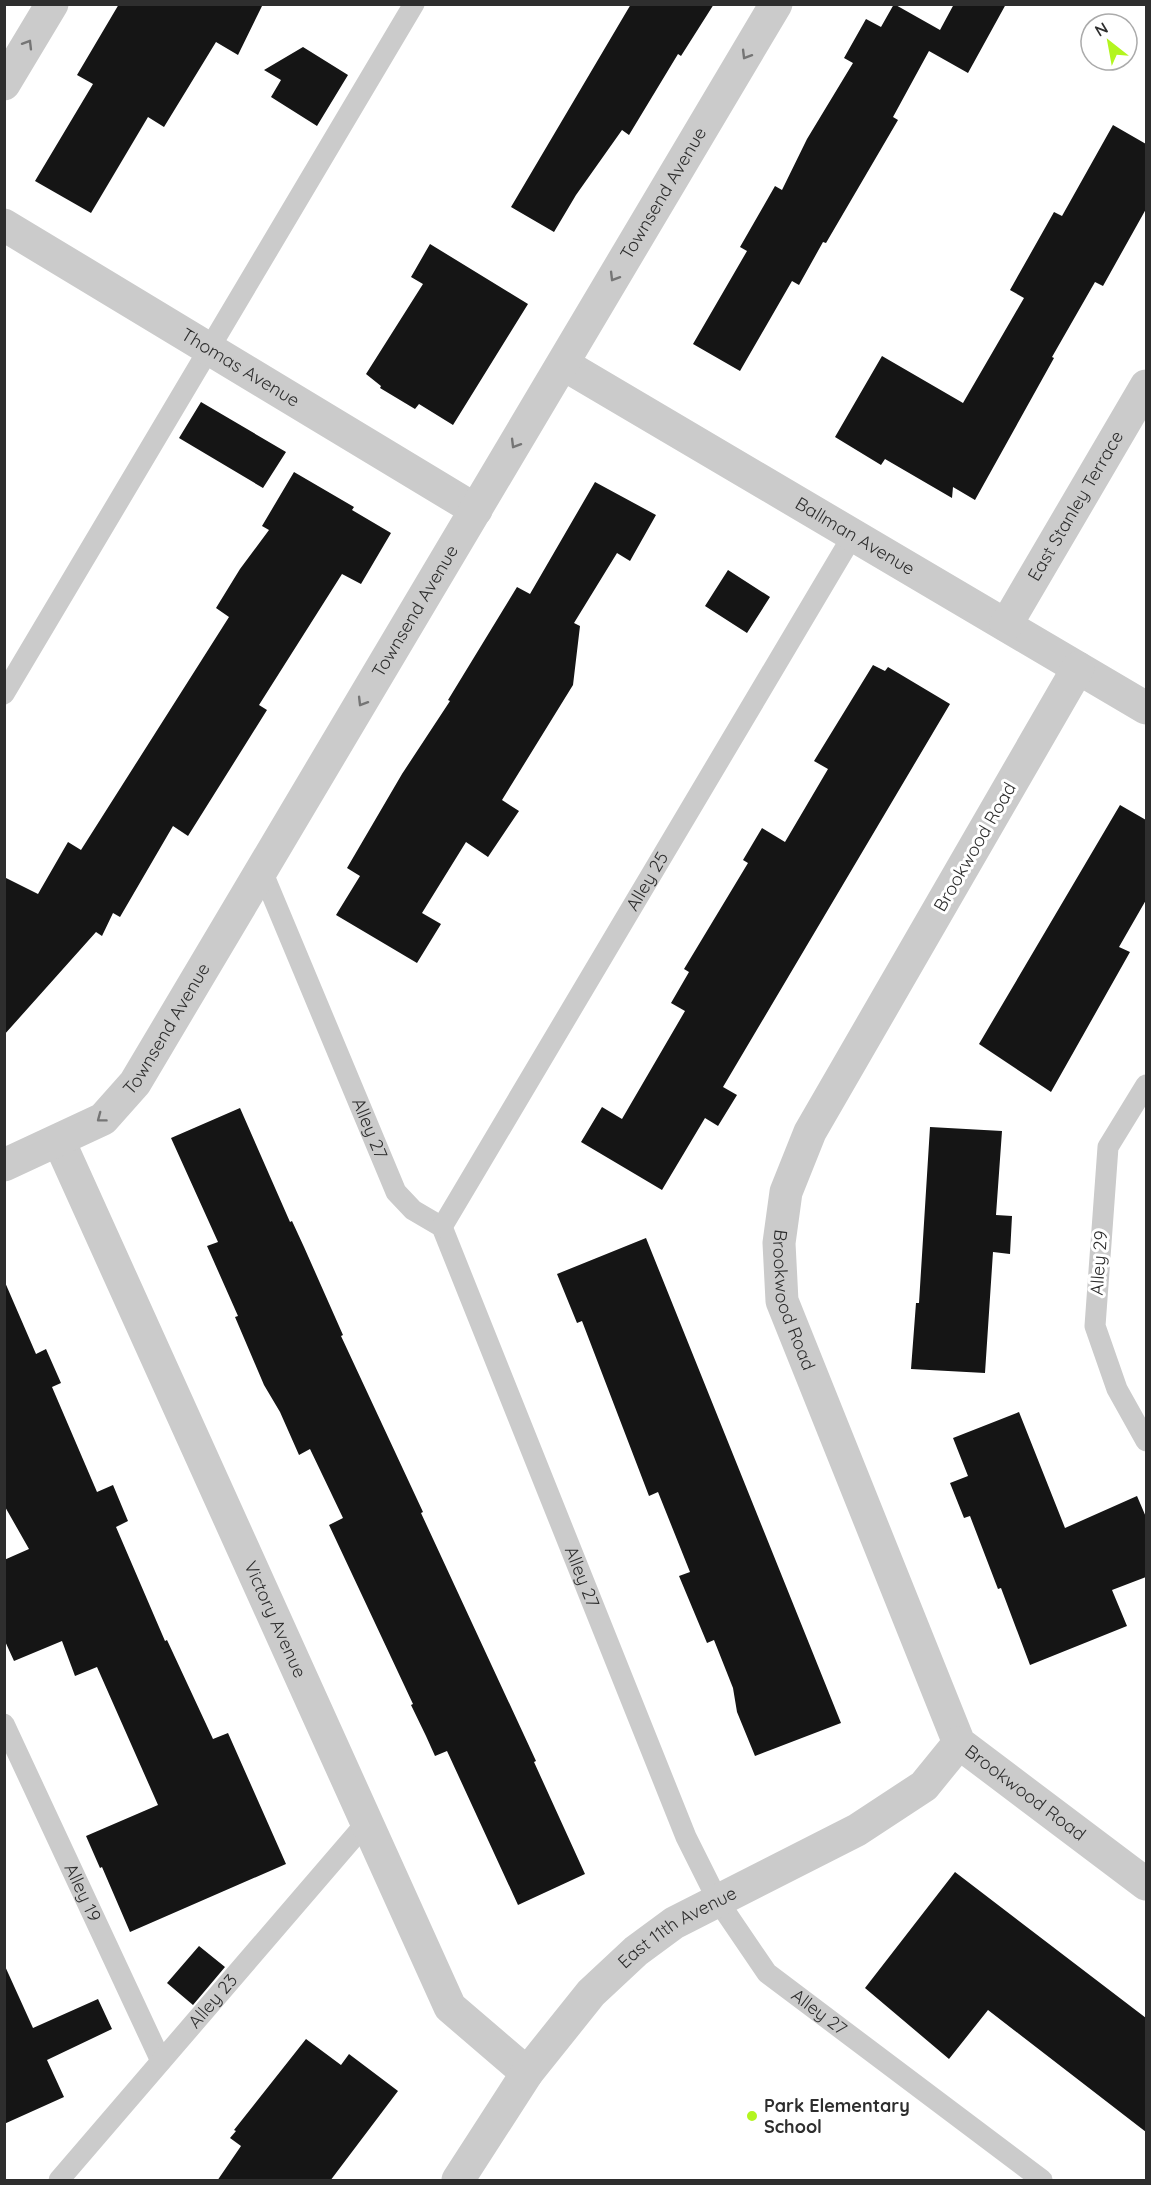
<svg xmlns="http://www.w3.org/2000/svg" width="1151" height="2185" viewBox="0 0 1151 2185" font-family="Quicksand,sans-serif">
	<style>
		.building { fill: #151515 }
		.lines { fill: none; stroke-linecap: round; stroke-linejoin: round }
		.lane { stroke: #cbcbcb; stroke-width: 21 }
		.street { stroke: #cbcbcb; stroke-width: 33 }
		.oneway { stroke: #757575 }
		.poi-dot { fill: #b3f51f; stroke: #fff; stroke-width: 2 }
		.labels { text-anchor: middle; stroke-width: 6; stroke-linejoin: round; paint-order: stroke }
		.street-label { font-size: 18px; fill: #2e2e2e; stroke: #fff }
		.poi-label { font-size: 18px; font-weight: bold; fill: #2e2e2e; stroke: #fff; text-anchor: start }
	</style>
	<rect width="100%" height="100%" fill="#fff"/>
	<path class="building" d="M119,4H263L238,55L216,42L164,127L148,117L91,213L35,181L93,84L77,75Z
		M631,4H714L681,56L678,54L629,135L622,130L576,195L554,232L511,207Z
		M894,4L940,30L954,4H1006L968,73L929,51L893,117L898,120L826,243L823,242L799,285L792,281L740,371L693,344L747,251L740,247L775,186L782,190L807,139L853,63L844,58L866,19L881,27Z
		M303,47L348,75L317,126L271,97L281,80L264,70Z
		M1113,125L1146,144V209L1103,286L1095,282L1052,357L1054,358L975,500L953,487L952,498L885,459L881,465L835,437L882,356L963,403L1024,298L1010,290L1054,212L1062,216Z
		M430,244L528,304L453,425L419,404L415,409L380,388L381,386L366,374L423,284L411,277Z
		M201,402L286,452L263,488L179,438Z
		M294,472L354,507L352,510L391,533L361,584L342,574L259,705L267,710L188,836L173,826L120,917L113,913L102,936L96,932L4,1035V877L38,894L68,842L81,850L229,617L216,608L240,569L269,530L262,526Z
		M595,482L656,515L630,561L617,553L574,623L580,626L573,685L502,800L519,811L488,857L466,842L422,913L441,924L417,963L336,915L360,876L347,868L402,774L450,701L448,700L517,587L530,594Z
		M728,570L770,597L747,633L705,606Z
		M873,665L885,671L888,667L950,704L723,1087L737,1095L718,1126L705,1118L662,1190L581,1142L602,1107L622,1119L685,1011L671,1003L689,972L684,969L748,863L743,860L762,828L785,842L828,769L814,761Z
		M1120,805L1146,820V900L1119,947L1130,952L1051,1092L979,1044Z
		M240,1108L290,1222L292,1221L304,1247L343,1335L341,1336L423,1512L421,1513L536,1761L534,1762L585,1874L518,1905L447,1751L435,1756L426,1736L411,1705L413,1704L329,1525L343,1518L310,1449L299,1455L280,1412L264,1385L235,1317L238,1316L207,1246L218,1242L171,1138Z
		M930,1127L1002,1131L996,1215L1012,1216L1010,1254L993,1252L985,1373L911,1369L916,1303H919Z
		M646,1238L841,1723L755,1756L737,1712L733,1688L714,1640L707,1643L679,1576L690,1572L658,1492L649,1496L582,1321L577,1323L557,1274Z
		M4,1280L36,1354L46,1349L61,1383L52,1387L97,1492L113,1485L128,1521L116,1527L165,1641L167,1640L213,1739L228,1733L286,1864L130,1932L102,1867L100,1868L86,1836L158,1805L97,1667L75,1676L62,1641L14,1661L4,1639V1560L29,1549L4,1505Z
		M1019,1412L1065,1528L1137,1496L1146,1517V1577L1112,1590L1127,1626L1030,1665L1001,1588L998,1589L970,1516L964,1518L950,1483L968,1476L953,1438Z
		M955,1872L1146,2018V2132L988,2010L949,2059L865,1988Z
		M199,1946L225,1967L193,2005L167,1983Z
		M4,1964L33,2028L98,1999L112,2029L47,2060L64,2097L4,2124Z
		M306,2039L341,2065L349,2054L398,2091L330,2181H217L241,2146L230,2138L236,2131L234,2130Z"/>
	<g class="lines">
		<g class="lane">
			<path d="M4,694L414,4"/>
			<path id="s1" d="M262,871L396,1192L413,1210L442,1227L686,1837L718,1901L767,1973L1042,2180"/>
			<path d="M1146,1085L1108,1147L1095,1326L1117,1389L1146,1441"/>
			<path id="s2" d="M442,1227L853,535"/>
			<path id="s3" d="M4,1724L161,2061"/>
			<path id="s4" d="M59,2180L366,1823"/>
		</g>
		<g class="street">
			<path d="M4,84L52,4"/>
			<path id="s5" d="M4,225L476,510"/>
			<path id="s6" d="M563,364L1146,708"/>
			<path id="s7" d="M1006,625L1146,386"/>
			<path id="s8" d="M1078,668L810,1132L786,1192L779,1243L782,1301L959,1743L1146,1884"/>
			<path id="s9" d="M59,1141L450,2007L527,2073"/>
			<path id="s10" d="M4,1165L103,1119L135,1083L776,4"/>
			<path id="s11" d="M458,2180L527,2073L591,1993L636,1951L674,1923L857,1830L924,1786L959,1743"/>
		</g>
	</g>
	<defs><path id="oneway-chevron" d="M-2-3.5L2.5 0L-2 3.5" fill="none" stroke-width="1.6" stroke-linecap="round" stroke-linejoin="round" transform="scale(1.5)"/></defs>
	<g class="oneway">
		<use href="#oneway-chevron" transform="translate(28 44) rotate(-59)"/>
		<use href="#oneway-chevron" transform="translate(746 55) rotate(121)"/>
		<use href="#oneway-chevron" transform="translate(614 277) rotate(121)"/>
		<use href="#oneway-chevron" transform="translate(515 444) rotate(121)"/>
		<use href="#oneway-chevron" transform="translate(362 702) rotate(121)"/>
		<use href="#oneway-chevron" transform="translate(101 1118) rotate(143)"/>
	</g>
	<circle class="poi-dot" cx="752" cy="2116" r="6"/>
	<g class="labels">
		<g class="street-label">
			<text dy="6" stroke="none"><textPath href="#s10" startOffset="1192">Townsend Avenue</textPath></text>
			<text dy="6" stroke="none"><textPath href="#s5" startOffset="276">Thomas Avenue</textPath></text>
			<text dy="6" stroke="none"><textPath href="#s7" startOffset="138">East Stanley Terrace</textPath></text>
			<text dy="6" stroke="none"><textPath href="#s6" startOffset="339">Ballman Avenue</textPath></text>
			<text dy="6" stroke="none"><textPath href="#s10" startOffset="706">Townsend Avenue</textPath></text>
			<text transform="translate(975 847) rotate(-60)" y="6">Brookwood Road</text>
			<text dy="6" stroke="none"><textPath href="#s2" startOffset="402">Alley 25</textPath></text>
			<text dy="6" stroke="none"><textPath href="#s10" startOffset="220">Townsend Avenue</textPath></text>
			<text dy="6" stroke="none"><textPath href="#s1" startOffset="279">Alley 27</textPath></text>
			<text transform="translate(1099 1263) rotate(-86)" y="6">Alley 29</text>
			<text dy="6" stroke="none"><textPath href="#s8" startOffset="711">Brookwood Road</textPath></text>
			<text dy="6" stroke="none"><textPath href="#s1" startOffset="783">Alley 27</textPath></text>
			<text dy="6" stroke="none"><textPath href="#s9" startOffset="525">Victory Avenue</textPath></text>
			<text dy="6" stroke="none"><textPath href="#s8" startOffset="1269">Brookwood Road</textPath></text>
			<text dy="6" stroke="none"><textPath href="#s3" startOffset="186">Alley 19</textPath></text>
			<text dy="6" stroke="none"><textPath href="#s11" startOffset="339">East 11th Avenue</textPath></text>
			<text dy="6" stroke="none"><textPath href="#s4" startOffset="236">Alley 23</textPath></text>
			<text dy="6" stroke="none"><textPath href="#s1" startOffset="1287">Alley 27</textPath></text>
		</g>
		<g class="poi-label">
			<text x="764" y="2112">Park Elementary<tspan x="764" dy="21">School</tspan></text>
		</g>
	</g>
	<rect width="1151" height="2185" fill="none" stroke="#2e2e2e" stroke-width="12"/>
	<g transform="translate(1109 42) rotate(329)"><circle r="28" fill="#ffffff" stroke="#ababab" stroke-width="1.5"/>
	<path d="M0-4.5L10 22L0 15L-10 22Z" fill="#b3f51f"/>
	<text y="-9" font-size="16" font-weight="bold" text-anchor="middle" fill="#2e2e2e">N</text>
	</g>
</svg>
